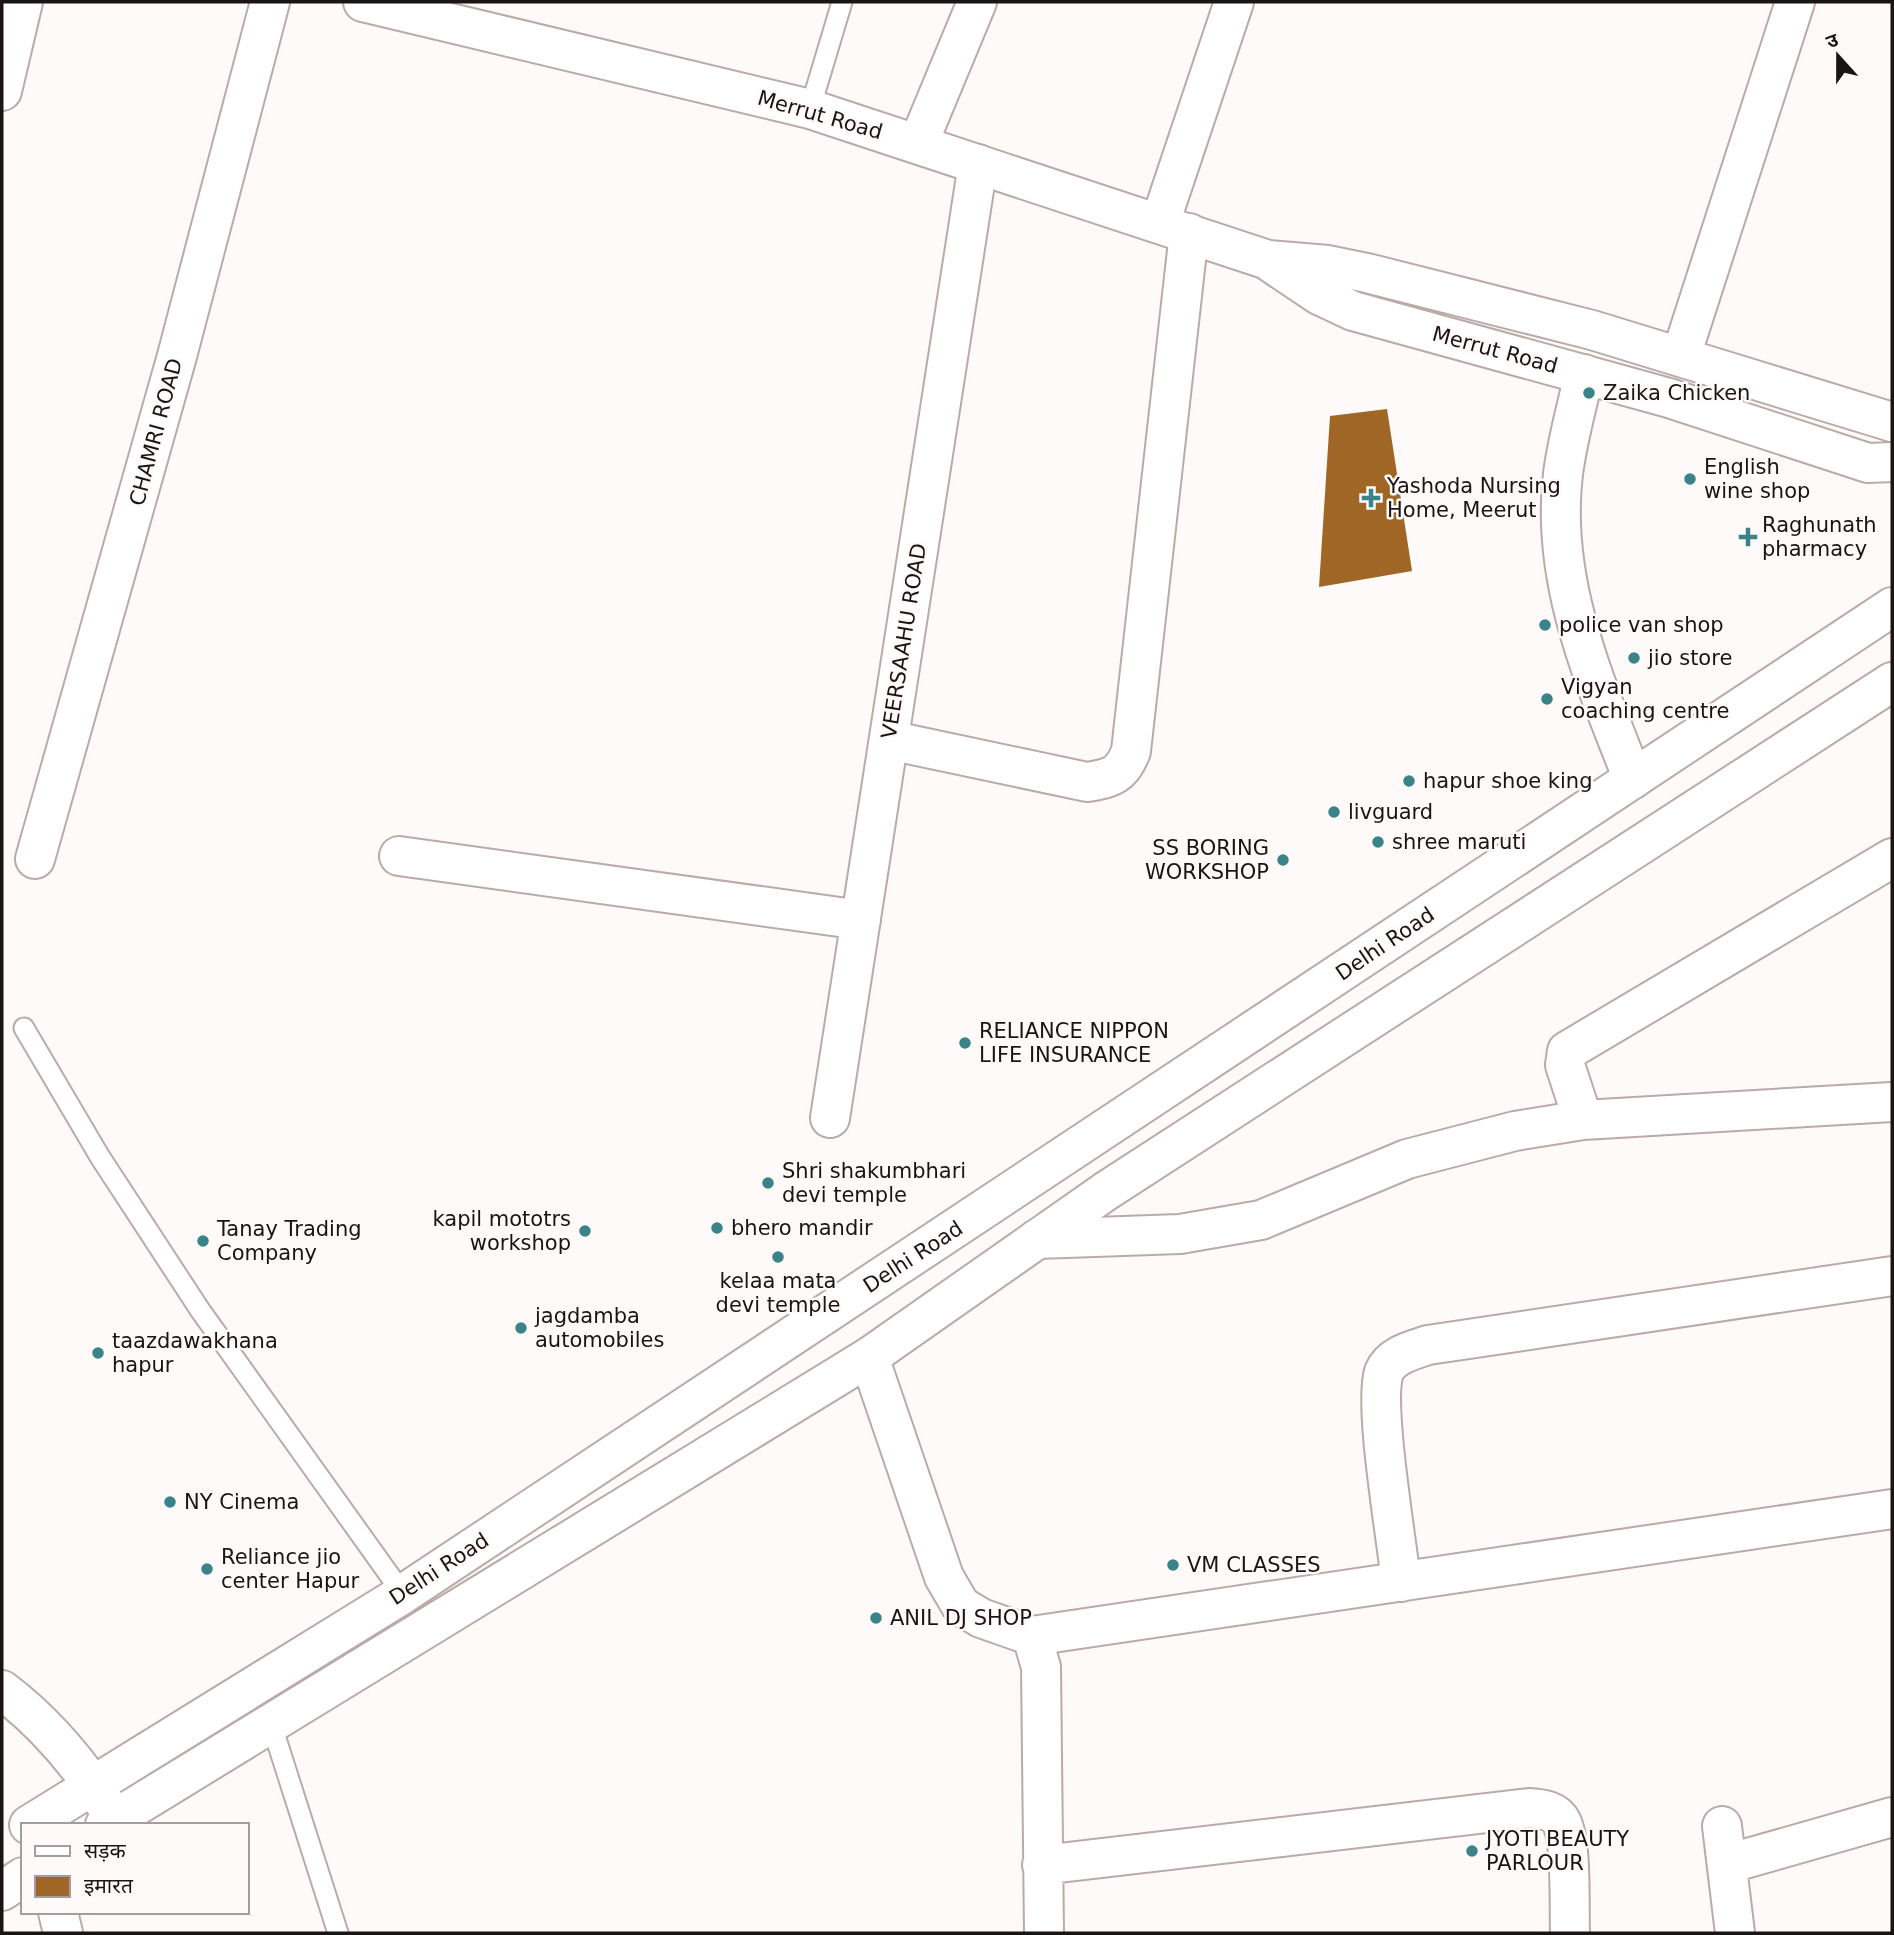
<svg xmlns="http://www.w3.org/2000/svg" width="1894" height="1935" viewBox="0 0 1894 1935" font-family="'DejaVu Sans','Noto Sans Devanagari',sans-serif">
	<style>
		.building { fill: #a06625 }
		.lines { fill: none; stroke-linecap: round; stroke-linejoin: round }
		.service-casing { stroke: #baaba8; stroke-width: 23 }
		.minor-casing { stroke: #baaba8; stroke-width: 42 }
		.tertiary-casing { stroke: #baaba8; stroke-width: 42 }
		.secondary-casing { stroke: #baaba8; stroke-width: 42 }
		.primary-casing { stroke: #baaba8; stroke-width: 42 }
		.service { stroke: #fff; stroke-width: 19 }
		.minor { stroke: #fff; stroke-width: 38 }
		.tertiary { stroke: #fff; stroke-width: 38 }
		.secondary { stroke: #fff; stroke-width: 38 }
		.primary { stroke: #fff; stroke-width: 38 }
		.poi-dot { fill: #3a8388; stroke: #fdfaf9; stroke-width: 2.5 }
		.labels { text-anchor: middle; stroke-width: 5; stroke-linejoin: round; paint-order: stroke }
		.street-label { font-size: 21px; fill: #1a1514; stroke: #fdfaf9 }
		.poi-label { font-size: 21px; fill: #1a1514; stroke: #fdfaf9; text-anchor: start }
	</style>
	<rect width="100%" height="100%" fill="#fdfaf9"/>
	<path class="building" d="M1387,409L1412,571L1319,587L1330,416Z"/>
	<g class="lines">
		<defs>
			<path id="service" d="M810,109L842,2
				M24,1028L100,1157L200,1310L403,1594
				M271,1723L338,1933"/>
			<path id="minor" d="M2,91L23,2
				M918,144L977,2
				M1160,223L1234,2
				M1681,356L1795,2
				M1584,374C1577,407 1567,441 1563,474C1550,581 1595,682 1633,779
				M889,740L1087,782C1112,778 1122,775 1131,751L1189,233
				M399,856L861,920
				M35,859L177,356L270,2
				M830,1118L978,164
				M1583,1120L1565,1065L1567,1051L1892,858
				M1037,1239L1180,1234L1261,1220L1407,1159L1515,1131L1583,1120L1892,1102
				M869,1357L944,1577L961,1606L981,1618L1032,1636L1041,1667L1044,1933
				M1401,1582C1397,1540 1373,1405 1384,1372C1391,1355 1413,1350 1428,1345L1892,1276
				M1032,1636L1892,1509
				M1722,1826L1735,1933
				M1727,1864L1892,1817
				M1042,1865L1529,1808C1542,1809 1556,1810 1562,1823C1572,1844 1569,1908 1570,1933
				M58,1912L63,1933"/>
			<path id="tertiary" d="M2,1690C47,1724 81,1765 111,1813"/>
			<path id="secondary" d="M29,1825L403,1594L1892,607
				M105,1825L869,1357L1106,1191L1892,682
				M2,1891L23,1877"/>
			<path id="primary" d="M363,2L810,109L1268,260L1328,265L1367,273L1592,330L1892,422
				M1270,262L1319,295L1353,311L1669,398L1868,463L1892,462"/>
		</defs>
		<use href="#service" class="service-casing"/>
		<use href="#minor" class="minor-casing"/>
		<use href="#tertiary" class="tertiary-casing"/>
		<use href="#secondary" class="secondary-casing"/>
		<use href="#primary" class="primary-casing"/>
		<use href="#service" class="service"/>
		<use href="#minor" class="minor"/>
		<use href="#tertiary" class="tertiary"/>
		<use href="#secondary" class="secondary"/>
		<use href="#primary" class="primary"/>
	</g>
	<g class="poi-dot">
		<circle cx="1589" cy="393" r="7"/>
		<circle cx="1690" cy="479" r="7"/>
		<path d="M1367.5 487.5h7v7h7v7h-7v7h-7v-7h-7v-7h7z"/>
		<path d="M1744.5 526.5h7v7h7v7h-7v7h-7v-7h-7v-7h7z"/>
		<circle cx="1545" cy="625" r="7"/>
		<circle cx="1634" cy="658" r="7"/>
		<circle cx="1547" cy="699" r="7"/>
		<circle cx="1409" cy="781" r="7"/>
		<circle cx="1334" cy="812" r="7"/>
		<circle cx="1378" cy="842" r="7"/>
		<circle cx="1283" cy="860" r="7"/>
		<circle cx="965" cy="1043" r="7"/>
		<circle cx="768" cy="1183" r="7"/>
		<circle cx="717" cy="1228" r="7"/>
		<circle cx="585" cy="1231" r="7"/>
		<circle cx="203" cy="1241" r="7"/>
		<circle cx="778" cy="1257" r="7"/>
		<circle cx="521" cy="1328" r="7"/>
		<circle cx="98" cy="1353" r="7"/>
		<circle cx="170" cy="1502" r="7"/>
		<circle cx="1173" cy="1565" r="7"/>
		<circle cx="207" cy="1569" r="7"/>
		<circle cx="876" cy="1618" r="7"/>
		<circle cx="1472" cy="1851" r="7"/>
	</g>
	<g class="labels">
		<g class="street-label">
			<text transform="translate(820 115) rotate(16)" y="7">Merrut Road</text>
			<text transform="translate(1495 350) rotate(15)" y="7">Merrut Road</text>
			<text transform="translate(156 432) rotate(-75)" y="7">CHAMRI ROAD</text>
			<text transform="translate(904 641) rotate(-81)" y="7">VEERSAAHU ROAD</text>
			<text transform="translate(1385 944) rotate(-34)" y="7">Delhi Road</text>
			<text transform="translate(913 1257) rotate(-33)" y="7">Delhi Road</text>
			<text transform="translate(439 1569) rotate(-33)" y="7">Delhi Road</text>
		</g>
		<g class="poi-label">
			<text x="1603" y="400">Zaika Chicken</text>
			<text x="1704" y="474">English<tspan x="1704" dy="24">wine shop</tspan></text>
			<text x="1387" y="493">Yashoda Nursing<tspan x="1387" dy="24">Home, Meerut</tspan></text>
			<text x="1762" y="532">Raghunath<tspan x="1762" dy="24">pharmacy</tspan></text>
			<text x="1559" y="632">police van shop</text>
			<text x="1648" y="665">jio store</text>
			<text x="1561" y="694">Vigyan<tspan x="1561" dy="24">coaching centre</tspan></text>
			<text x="1423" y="788">hapur shoe king</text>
			<text x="1348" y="819">livguard</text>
			<text x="1392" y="849">shree maruti</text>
			<text x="1269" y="855" text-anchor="end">SS BORING<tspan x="1269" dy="24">WORKSHOP</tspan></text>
			<text x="979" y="1038">RELIANCE NIPPON<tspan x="979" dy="24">LIFE INSURANCE</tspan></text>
			<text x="782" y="1178">Shri shakumbhari<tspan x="782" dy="24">devi temple</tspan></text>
			<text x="571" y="1226" text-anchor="end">kapil mototrs<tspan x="571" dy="24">workshop</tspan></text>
			<text x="731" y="1235">bhero mandir</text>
			<text x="217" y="1236">Tanay Trading<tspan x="217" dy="24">Company</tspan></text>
			<text x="778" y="1288" text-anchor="middle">kelaa mata<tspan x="778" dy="24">devi temple</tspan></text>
			<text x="535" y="1323">jagdamba<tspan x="535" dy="24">automobiles</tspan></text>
			<text x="112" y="1348">taazdawakhana<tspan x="112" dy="24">hapur</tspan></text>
			<text x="184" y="1509">NY Cinema</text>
			<text x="221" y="1564">Reliance jio<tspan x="221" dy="24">center Hapur</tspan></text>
			<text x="1187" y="1572">VM CLASSES</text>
			<text x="890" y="1625">ANIL DJ SHOP</text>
			<text x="1486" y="1846">JYOTI BEAUTY<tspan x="1486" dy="24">PARLOUR</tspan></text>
		</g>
	</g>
	<rect width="1894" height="1935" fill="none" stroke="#1a1514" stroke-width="7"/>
	<rect x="21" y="1823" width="228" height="91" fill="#fdfaf9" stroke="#a29e9d" stroke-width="2"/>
	<rect x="35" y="1846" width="35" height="10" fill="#ffffff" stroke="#a29e9d" stroke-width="2"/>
	<text x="84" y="1858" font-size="21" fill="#1a1514">सड़क</text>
	<rect x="35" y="1876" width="35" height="21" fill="#a06625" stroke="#a29e9d" stroke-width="2"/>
	<text x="84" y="1893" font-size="21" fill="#1a1514">इमारत</text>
	<g transform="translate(1838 56) rotate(339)" stroke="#fdfaf9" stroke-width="5" paint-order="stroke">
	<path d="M0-5L12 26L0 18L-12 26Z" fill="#1a1514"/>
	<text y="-10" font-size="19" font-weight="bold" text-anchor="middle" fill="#1a1514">उ</text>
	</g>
</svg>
